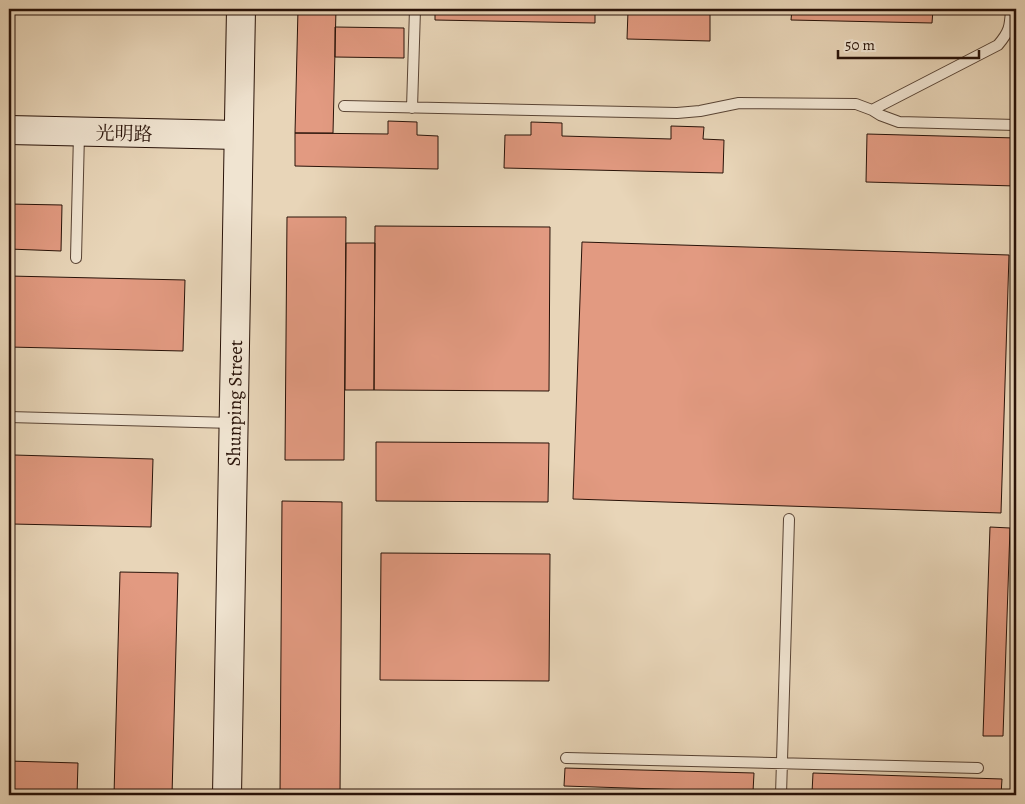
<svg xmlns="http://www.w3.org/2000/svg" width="1025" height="804" viewBox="0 0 1025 804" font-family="Alegreya,'Noto Serif SC',serif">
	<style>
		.building { fill: #e29a81; stroke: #281208 }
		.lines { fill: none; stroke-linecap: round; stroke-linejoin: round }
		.lane-casing { stroke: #584334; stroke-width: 12 }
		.secondary-casing { stroke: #281208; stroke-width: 30 }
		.lane { stroke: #f0e4d1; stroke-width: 10 }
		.secondary { stroke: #f0e4d1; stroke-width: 28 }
		.labels { text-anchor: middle; stroke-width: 4; stroke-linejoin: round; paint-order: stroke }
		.street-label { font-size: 19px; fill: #281208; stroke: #f0e4d1 }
	</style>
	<rect width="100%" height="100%" fill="#e8d5b8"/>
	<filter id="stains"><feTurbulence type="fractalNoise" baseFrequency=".004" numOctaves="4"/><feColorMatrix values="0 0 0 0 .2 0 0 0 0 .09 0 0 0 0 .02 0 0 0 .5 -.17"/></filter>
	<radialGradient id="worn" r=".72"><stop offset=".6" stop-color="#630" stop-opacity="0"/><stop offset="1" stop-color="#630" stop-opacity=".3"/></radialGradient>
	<path class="building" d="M298,9H336L333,133H295Z
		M435,9H595V23L435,20Z
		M654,9H688V12L710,13V41L627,39L628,11H654Z
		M792,9H933L932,23L791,20Z
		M335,27L404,28V58L335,57Z
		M388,121L417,122V135L438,136V169L295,166V133L388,134Z
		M531,122L562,123V136L671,139V126L704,127L703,139L724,140L723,173L504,168L505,135H531Z
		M867,134L1016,138V186L866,182Z
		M9,204L62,205L61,251L9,249Z
		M287,217H346L344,460H285Z
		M375,226L550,227L549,391L374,390Z
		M582,242L1009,255L1001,513L573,499Z
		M346,243H375L374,390H345Z
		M9,276L185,280L183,351L9,347Z
		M376,442L549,443L548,502L376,501Z
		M14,455L153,459L151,527L12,524Z
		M282,501L342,502L340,795H280Z
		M990,527L1010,528L1003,736H983Z
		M381,553L550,554L549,681L380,680Z
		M120,572L178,573L172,795H114Z
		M9,761L78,763L77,795H9Z
		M565,768L754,773L753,792L564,786Z
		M813,773L1002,779L1001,795H880L812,793Z"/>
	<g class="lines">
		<defs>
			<path id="lane" d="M344,106L677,113L700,111L739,103L856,104L872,110L880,115L899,122L1016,125
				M412,108L415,9
				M872,110L998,45C1010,31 1010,26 1011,9
				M76,258L79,134
				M9,417L233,423
				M566,758L978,768
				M781,795L789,519"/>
			<g id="secondary">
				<path d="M9,130L238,135"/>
				<path id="s1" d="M227,795L241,9"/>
			</g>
		</defs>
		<use href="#lane" class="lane-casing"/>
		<use href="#secondary" class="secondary-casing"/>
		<use href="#lane" class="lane"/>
		<use href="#secondary" class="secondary"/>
	</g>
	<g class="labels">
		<g class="street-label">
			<text transform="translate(124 133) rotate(1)" y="7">光明路</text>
			<text dy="7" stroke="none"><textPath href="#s1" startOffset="392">Shunping Street</textPath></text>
		</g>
	</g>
	<rect width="1025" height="804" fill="none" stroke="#e8d5b8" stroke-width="30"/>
	<rect x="10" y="10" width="1005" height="784" fill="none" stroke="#281208" stroke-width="2.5"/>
	<rect x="15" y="15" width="995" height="774" fill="none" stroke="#281208"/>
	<path d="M838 50v8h141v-8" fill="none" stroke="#281208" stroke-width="2.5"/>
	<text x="845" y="50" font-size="15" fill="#281208" stroke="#f0e4d1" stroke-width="4" paint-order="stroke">50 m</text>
	<rect width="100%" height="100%" filter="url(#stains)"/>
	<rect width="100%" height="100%" fill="url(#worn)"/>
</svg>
